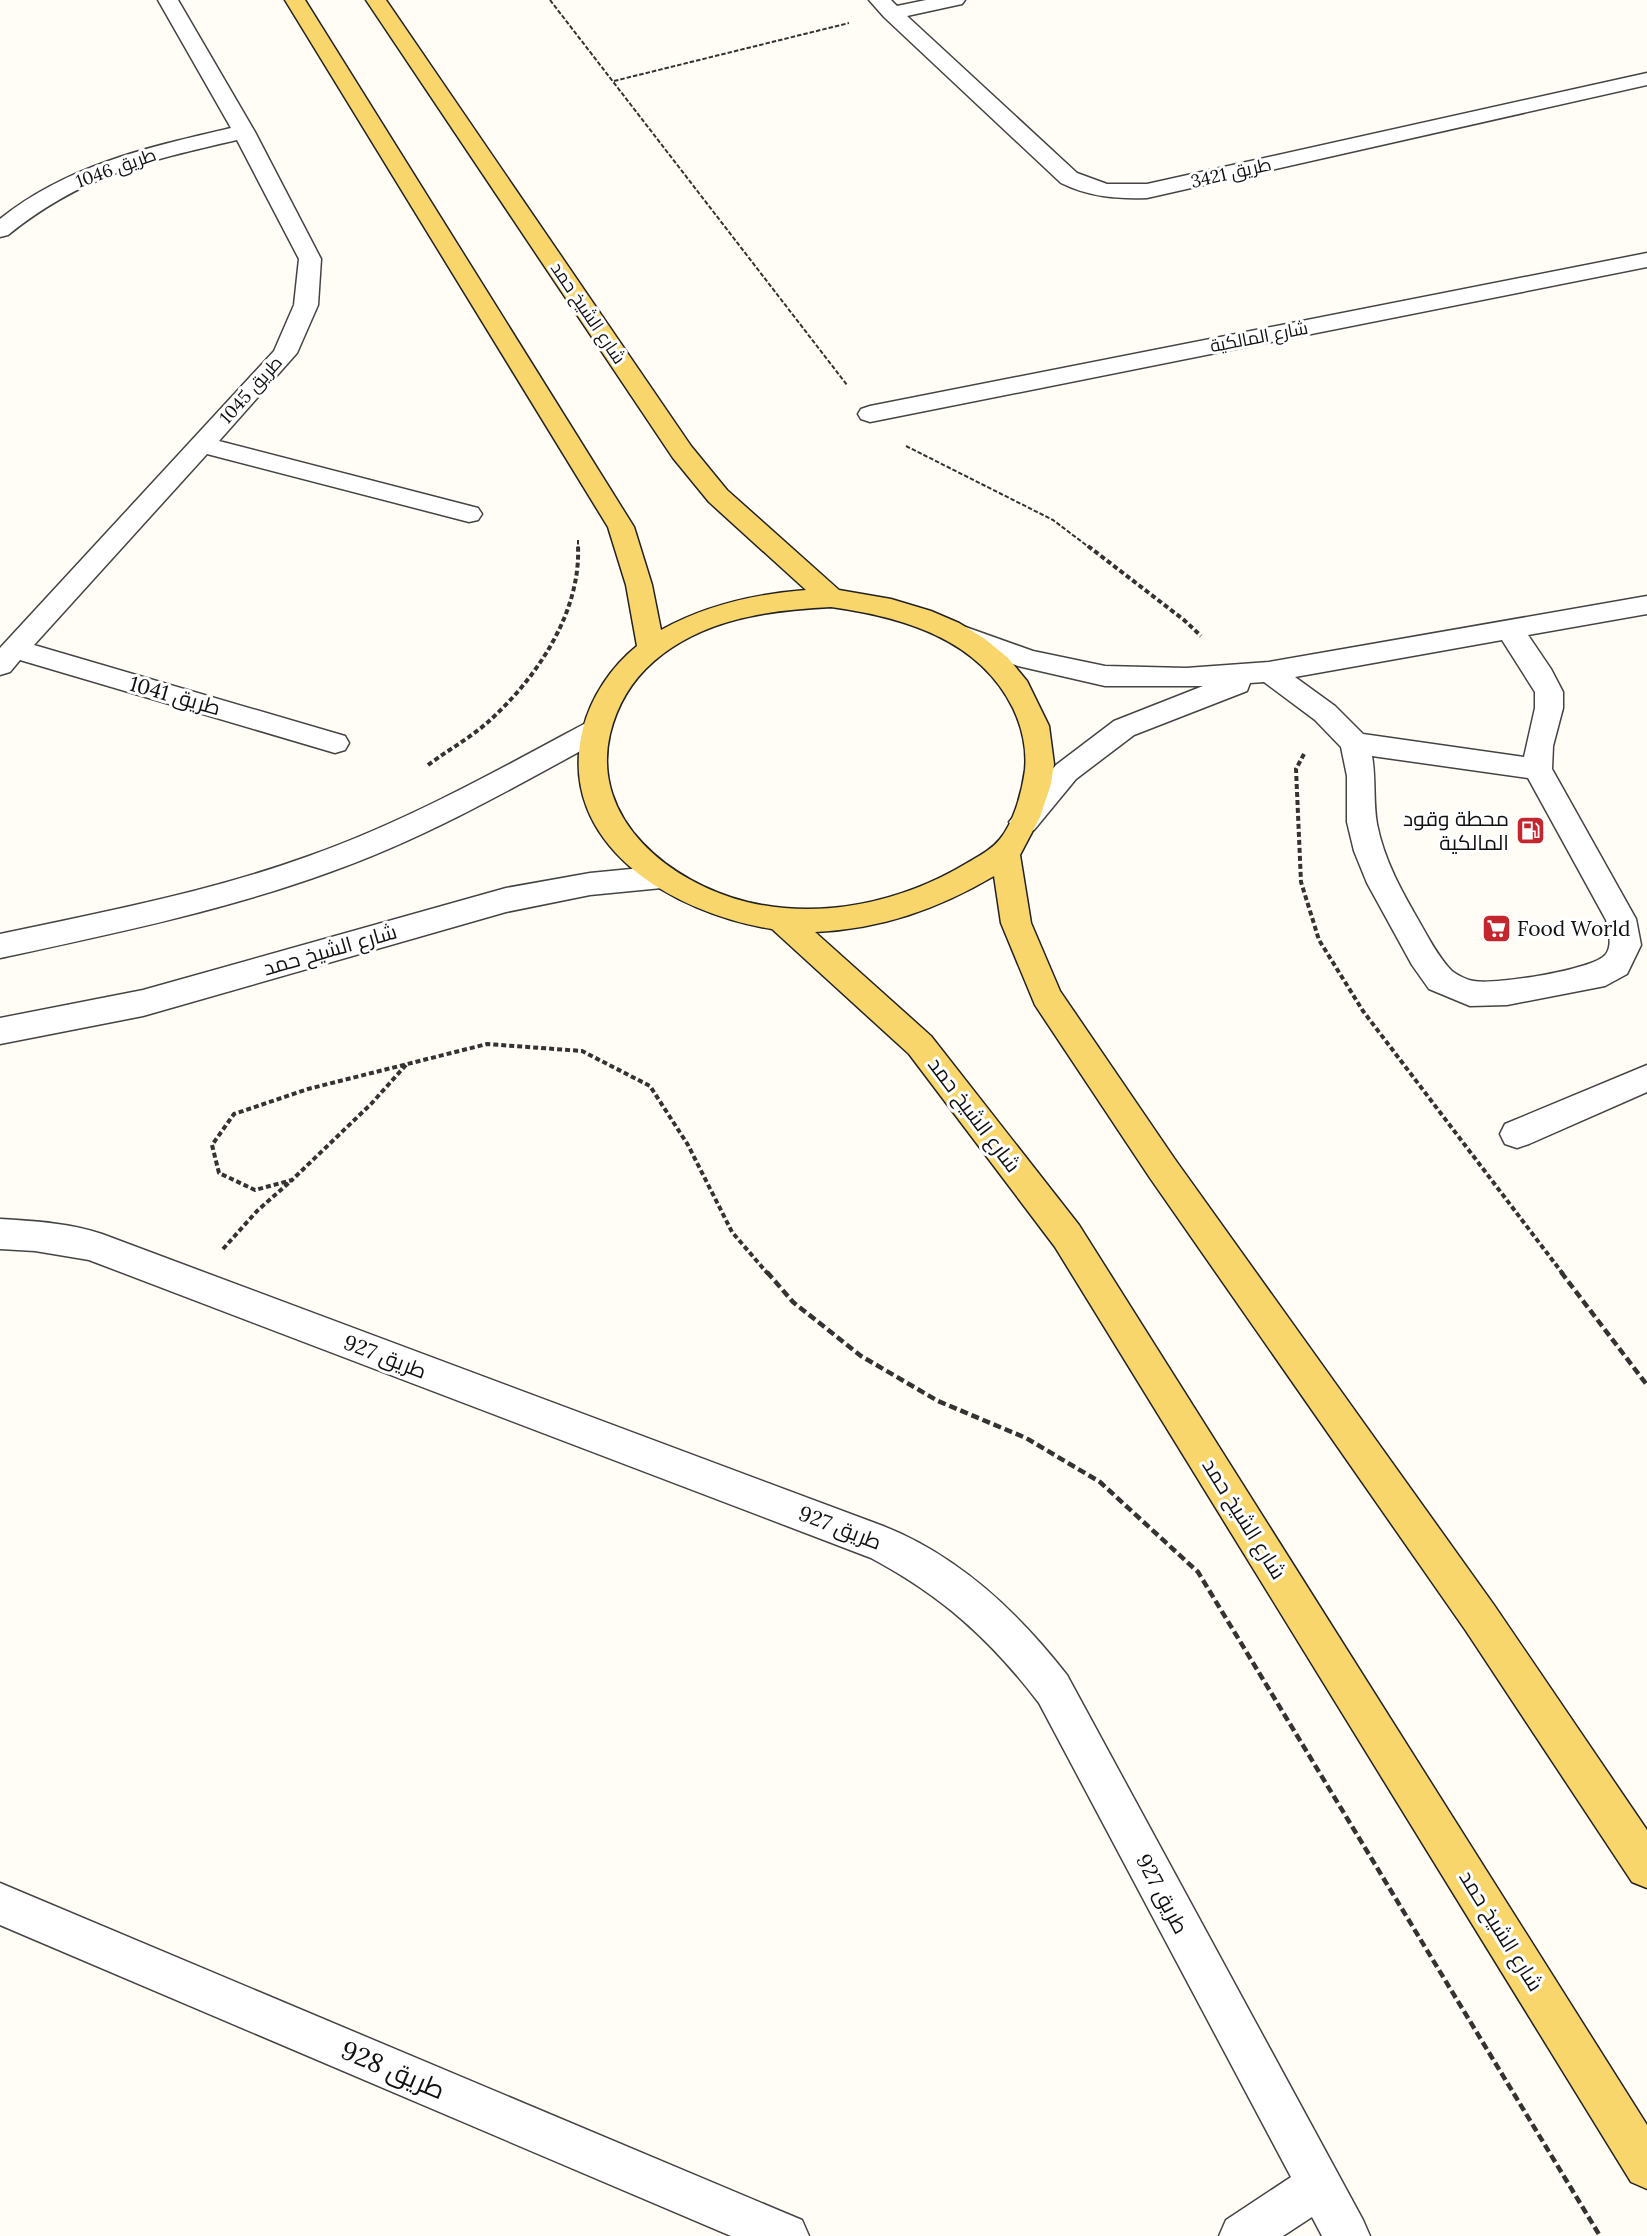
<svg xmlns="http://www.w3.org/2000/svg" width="1647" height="2236" viewBox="0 0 1647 2236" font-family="Lora,Cairo,serif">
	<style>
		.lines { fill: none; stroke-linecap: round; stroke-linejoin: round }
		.minor-casing { stroke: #444; stroke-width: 3 }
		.major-casing { stroke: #222; stroke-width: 3 }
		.path-far2 { stroke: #333; stroke-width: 2; stroke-dasharray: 4.5 2; stroke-linecap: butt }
		.path-far1 { stroke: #333; stroke-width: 4; stroke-dasharray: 5 3; stroke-linecap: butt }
		.path { stroke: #333; stroke-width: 4.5; stroke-dasharray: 8 4; stroke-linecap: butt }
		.minor { fill: #fff; fill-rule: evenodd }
		.major { fill: #f9d66b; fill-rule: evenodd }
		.labels { text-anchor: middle; stroke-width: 6; stroke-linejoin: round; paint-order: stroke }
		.far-street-label { font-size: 18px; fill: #111; stroke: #fff }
		.street-label { font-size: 21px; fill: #111; stroke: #fff }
		.poi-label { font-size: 21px; fill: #111; stroke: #fff; text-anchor: end }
		.near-street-label { font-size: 26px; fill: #111; stroke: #fff }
	</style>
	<rect width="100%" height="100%" fill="#fffdf5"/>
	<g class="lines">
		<defs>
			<path id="minor" d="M158,0H178L255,132L321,259L318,305L297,353L219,441L478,508L482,514L478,520L469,522L207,454L34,645L345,736L349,743L345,750L335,753L20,660L10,672L0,675V648L274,351L294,305L299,259L237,140C146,161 83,175 8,235L0,237V219C67,165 149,147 231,128Z
				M869,0H891L897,6L926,0H965L962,4L907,16L1077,173L1107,184H1147L1647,73V85L1147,198C1117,199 1089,197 1061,183L884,17Z
				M1647,253V267L870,422L861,419L858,414L861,409L870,406Z
				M1647,596V614L1528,635L1551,669L1563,692V708L1553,746L1552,769L1636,919L1641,945L1627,974L1605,986L1507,1005L1470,1006L1429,989L1412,965L1367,883L1354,851L1347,822V776L1341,747L1315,720L1264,682L1250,683L1247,691L1134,735L1076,779L1034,830L1024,833L1014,830L1009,822L1056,765L1114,721L1203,686H1105L1018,666L950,641L946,634L950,627L960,625L1033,651L1105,666L1186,668L1269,662ZM1502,640L1535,692V708L1524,757L1363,734L1335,706L1295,677ZM1372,756L1528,778L1606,920C1608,931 1613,944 1606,954C1595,970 1494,985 1474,981C1467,980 1454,974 1450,969C1438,956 1429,939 1420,923C1402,892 1384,860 1377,824C1373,801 1376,778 1372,756Z
				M594,721L604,724L608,731L604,738C515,787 426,838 330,872C223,911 111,934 0,958V934C104,912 209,892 309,856C405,822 495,772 584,724Z
				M662,866L673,869L677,877L673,885L662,888L590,895L506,912L143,1016L0,1044V1018L143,990L506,888L590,873Z
				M1647,1065V1092L1529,1144L1517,1148L1505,1144L1500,1134L1505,1124Z
				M0,1219C34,1221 70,1223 102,1234L883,1526C959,1556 1018,1612 1067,1675L1363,2220L1370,2236H1322L1312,2217L1283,2236H1219L1226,2220L1291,2177L1039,1703C990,1639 942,1596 871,1558L89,1260L35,1251L0,1249Z
				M0,1883L802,2220L809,2236H731L0,1925Z"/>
			<path id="major" d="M285,0H305L634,527L652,585L661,630C706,605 755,594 806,590L709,502L673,458L366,0H386L691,446L727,490L839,590L891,599L931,611L959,623L985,639L1008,658L1027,681L1049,726L1054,764L1051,784L1040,817L1020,855L1031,923L1060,991L1174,1158L1494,1605L1647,1830V1888L1632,1882L1466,1631L1150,1178L1035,1005L1001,923L994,876C938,909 881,929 815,932L931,1036L1079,1225L1647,2125V2189L1631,2182L1055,1247L909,1054L772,929C675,914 554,845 583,729C591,697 611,667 637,646L626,585L608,527ZM831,607C903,617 979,639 1013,708C1022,727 1027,749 1025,770C1022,792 1014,822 1000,839C991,850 979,856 967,863C902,902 822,920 747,902C671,883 590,820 610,734C617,705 631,681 654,661C703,619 768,610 831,607Z"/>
		</defs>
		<use href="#minor" class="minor-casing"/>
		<use href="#major" class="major-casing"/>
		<path class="path-far2" d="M550,0L847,385
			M614,81L849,23
			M906,446L1053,520L1090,548
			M578,540V548"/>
		<path class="path-far1" d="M1088,546L1184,620L1201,636
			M1304,754L1296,769L1301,882L1319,940L1363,1011L1563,1274
			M428,765C448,750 470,738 488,722C536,679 581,613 578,546
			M406,1065L371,1104L292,1180L255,1190L219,1173L212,1145L234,1114L308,1089L487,1044L582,1051L650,1086L688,1145L732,1232L768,1274
			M223,1249L257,1211L292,1180"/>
		<path class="path" d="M767,1272L793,1302L861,1356L938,1401L1026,1438L1100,1482L1198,1572L1600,2236
			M1561,1272L1647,1385"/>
		<use href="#minor" class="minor"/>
		<use href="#major" class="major"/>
	</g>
	<defs>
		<symbol id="fuel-square" viewBox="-11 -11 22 22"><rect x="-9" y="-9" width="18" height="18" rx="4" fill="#c4262e" stroke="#fff"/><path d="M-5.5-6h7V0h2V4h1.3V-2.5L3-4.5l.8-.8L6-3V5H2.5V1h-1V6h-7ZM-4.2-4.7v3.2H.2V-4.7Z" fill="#fff"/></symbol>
		<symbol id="supermarket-square" viewBox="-11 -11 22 22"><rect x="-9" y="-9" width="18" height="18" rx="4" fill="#c4262e" stroke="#fff"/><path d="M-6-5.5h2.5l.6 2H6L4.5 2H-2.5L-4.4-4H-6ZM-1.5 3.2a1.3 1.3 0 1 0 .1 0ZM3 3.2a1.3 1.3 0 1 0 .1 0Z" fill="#fff"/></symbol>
	</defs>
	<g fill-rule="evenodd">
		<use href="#fuel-square" x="1514" y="814" width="33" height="33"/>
		<use href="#supermarket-square" x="1480" y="912" width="33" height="33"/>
	</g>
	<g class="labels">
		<g class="far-street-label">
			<text transform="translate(116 168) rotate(-20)" y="6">طريق 1046</text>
			<text transform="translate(1231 173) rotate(-13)" y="6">طريق 3421</text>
			<text transform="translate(588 313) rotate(56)" y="6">شارع الشيخ حمد</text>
			<text transform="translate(1259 337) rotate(-11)" y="6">شارع المالكية</text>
			<text transform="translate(251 390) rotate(-48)" y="6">طريق 1045</text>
		</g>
		<g class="street-label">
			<text transform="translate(175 696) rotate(16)" y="7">طريق 1041</text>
			<text transform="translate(330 950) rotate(-16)" y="7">شارع الشيخ حمد</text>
			<text transform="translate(974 1115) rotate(53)" y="7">شارع الشيخ حمد</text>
			<text transform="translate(385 1357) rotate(21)" y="7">طريق 927</text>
			<text transform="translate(1244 1519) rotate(58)" y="7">شارع الشيخ حمد</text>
			<text transform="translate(840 1528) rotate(21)" y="7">طريق 927</text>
			<text transform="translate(1162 1894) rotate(62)" y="7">طريق 927</text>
			<text transform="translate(1501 1931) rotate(58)" y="7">شارع الشيخ حمد</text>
		</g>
		<g class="poi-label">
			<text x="1509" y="826">محطة وقود<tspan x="1509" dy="24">المالكية</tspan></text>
			<text x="1517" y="936" text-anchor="start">Food World</text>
		</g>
		<g class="near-street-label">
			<text transform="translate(393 2070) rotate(23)" y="9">طريق 928</text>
		</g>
	</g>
</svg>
